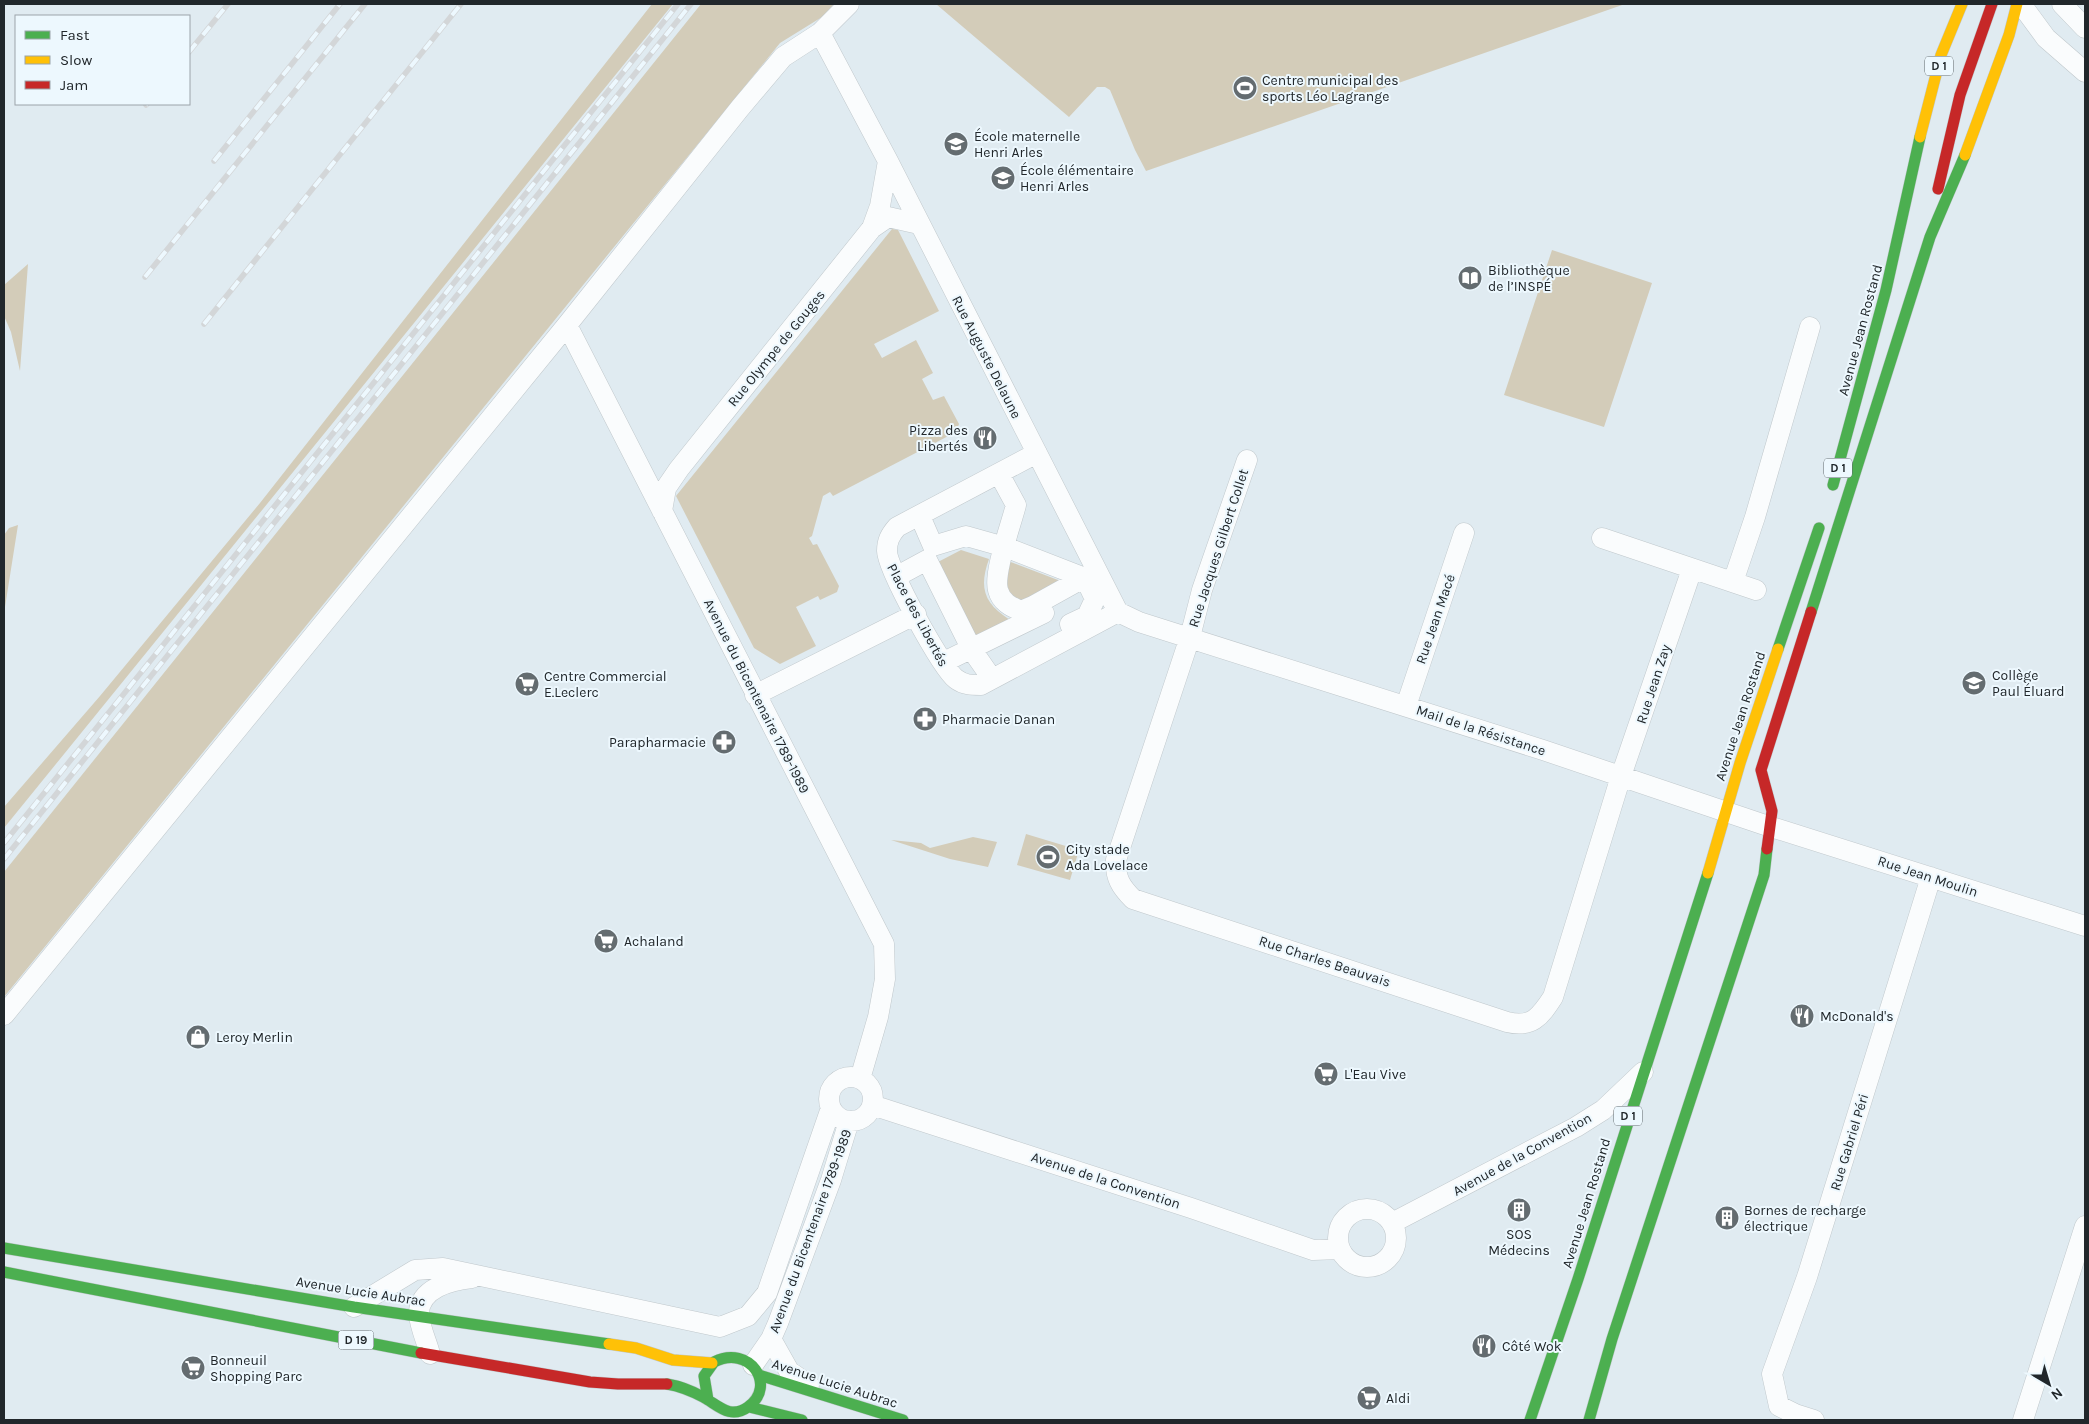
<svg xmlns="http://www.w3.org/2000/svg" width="2089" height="1424" viewBox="0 0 2089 1424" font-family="Karla,sans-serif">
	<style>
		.green { fill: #d3ccb9 }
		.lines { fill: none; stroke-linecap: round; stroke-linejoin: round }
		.street-casing { stroke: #c0c8cc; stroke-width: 21 }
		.fast-casing { stroke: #c0c8cc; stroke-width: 12 }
		.slow-casing { stroke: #c0c8cc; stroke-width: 12 }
		.jam-casing { stroke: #c0c8cc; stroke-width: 12 }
		.street { stroke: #fafcfd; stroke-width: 20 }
		.fast { stroke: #4caf50; stroke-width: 11 }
		.slow { stroke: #ffc107; stroke-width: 11 }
		.jam { stroke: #c62828; stroke-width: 11 }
		.rail-casing { stroke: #d3d6d8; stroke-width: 5.5 }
		.rail { stroke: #edf8fe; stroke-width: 4; stroke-dasharray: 11; stroke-linecap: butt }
		.labels { text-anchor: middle; stroke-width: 4; stroke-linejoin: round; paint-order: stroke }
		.shield { fill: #edf8fe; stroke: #5e666a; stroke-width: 1 }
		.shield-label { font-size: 12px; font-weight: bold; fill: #21272b }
		.poi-label { font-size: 14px; fill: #21272b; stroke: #edf8fe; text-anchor: start }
		.street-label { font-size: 14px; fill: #21272b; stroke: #edf8fe }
	</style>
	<rect width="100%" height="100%" fill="#e0ebf1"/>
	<path class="green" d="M652,4H673L4,828V807L100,696L260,503Z
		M701,4H834L822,17L780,43L4,997V872Z
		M936,4H1625L1146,171L1135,150L1110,90L1105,87H1097L1069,117Z
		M892,229L898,230L939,311L874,344L882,358L916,340L933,373L922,379L933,400L944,396L959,424L956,432L833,496L830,492L823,496L812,536L809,538L813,545L817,544L839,586L837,592L820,600L818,596L796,607L816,646L780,664L754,648L676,496Z
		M1552,250L1652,283L1604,427L1504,395Z
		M28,264L20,371L11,332L4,316V285Z
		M18,525L5,607L4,619V535L9,528Z
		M961,550L989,559C979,587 983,603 1010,620L976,638L936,563Z
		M1008,561L1058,580L1059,583L1024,602L1012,599L1005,590Z
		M1026,834L1079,850L1070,880L1017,865Z
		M973,837L997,842L988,867L950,859L891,840L921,843L930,848Z"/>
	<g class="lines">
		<defs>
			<path id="street" d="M2021,4L2046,38L2085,72
				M2062,4L2085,28
				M820,33L888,161L1118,612L1139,622L1543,750L1762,824L2085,926
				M872,228L880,206L888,161
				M567,325L884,944L885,979L878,1017L860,1079
				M1037,453L897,527C890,535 887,541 887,551C887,568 941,667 956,679C964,685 971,685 981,685L1118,612
				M1247,460L1202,590L1190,637L1116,860C1115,878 1121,887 1133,899L1507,1022C1532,1028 1540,1017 1553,997L1621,776L1692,569
				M1003,481L1016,505C1011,525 993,573 998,590C1001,602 1011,607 1021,611L1033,606L1087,576
				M662,511L666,488L679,469L872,228L888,217L919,224
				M923,523L933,546L966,536L1005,547L1085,578L1095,599L1087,616L1070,624L1072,629
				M1602,538L1756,590
				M903,573L927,560L972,650L988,673
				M1733,582L1755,517L1810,327
				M948,660L1044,613
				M755,695L916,614
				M1406,706L1464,533
				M4,1015L567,325L740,108L783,57L820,33L849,4
				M829 1099a22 22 0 1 1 44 0a22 22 0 1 1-44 0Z
				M872,1105L1191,1208L1313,1250L1340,1249
				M1338 1238a29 29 0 1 1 58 0a29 29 0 1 1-58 0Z
				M1392,1223L1576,1127L1603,1110L1643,1072
				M354,1307L415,1270L443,1268L720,1327L748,1316L767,1293L831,1108
				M771,1339L789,1371L809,1385
				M430,1354C427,1342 420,1328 419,1315C418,1288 452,1280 472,1278
				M753,1365L771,1339L778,1323L831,1180L849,1121
				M1814,1420L1795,1414L1779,1406L1772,1374L1807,1277L1931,877
				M2023,1420L2085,1226"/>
			<path id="fast" d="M1833,485L1886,290L1920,137
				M1811,612L1930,237L1965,155
				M1778,649L1819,528
				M4,1248L354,1307L609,1344
				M4,1272L421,1353
				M759,1375L903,1420
				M667,1384C679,1386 692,1391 703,1397C718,1405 730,1420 748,1407C778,1385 749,1344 714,1362L704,1376L708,1400
				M749,1407L802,1420
				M1530,1420L1578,1279L1708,873
				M1589,1420L1612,1339L1764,875L1767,849"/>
			<path id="slow" d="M1920,137L1941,55L1962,4
				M1965,155L2009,35L2017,4
				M1708,873L1740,763L1778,649
				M609,1344L636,1348L673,1360L712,1363"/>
			<path id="jam" d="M1938,189L1960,95L1992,4
				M1767,849L1772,811L1761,770L1811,612
				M421,1353L590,1382L618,1384H667"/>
		</defs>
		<use href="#street" class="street-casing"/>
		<use href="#fast" class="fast-casing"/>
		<use href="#slow" class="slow-casing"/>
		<use href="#jam" class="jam-casing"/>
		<use href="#street" class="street"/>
		<use href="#fast" class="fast"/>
		<use href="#slow" class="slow"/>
		<use href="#jam" class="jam"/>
		<defs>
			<path id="rail" d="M189,52L228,4
				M146,105L147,104
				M214,161L340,4
				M145,277L365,4
				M204,324L461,4
				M4,843L678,4
				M4,859L691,4"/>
		</defs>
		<use href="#rail" class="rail-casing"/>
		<use href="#rail" class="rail"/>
	</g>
	<defs>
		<symbol id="stadium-disc" viewBox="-11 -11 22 22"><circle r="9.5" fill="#646c70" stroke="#edf8fe"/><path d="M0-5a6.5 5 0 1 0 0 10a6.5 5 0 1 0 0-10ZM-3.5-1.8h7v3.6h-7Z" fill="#fff"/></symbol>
		<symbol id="school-disc" viewBox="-11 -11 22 22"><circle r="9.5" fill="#646c70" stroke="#edf8fe"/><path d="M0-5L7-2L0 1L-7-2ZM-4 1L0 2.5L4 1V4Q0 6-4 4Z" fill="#fff"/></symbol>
		<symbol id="library-disc" viewBox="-11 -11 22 22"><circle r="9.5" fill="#646c70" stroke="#edf8fe"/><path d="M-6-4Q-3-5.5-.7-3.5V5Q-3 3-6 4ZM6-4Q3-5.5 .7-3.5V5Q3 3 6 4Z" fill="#fff"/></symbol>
		<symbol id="restaurant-disc" viewBox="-11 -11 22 22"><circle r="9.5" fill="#646c70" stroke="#edf8fe"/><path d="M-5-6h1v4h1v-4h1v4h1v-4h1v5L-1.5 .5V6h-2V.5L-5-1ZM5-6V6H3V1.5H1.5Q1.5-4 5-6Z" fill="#fff"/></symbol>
		<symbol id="supermarket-disc" viewBox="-11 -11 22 22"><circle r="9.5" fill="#646c70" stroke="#edf8fe"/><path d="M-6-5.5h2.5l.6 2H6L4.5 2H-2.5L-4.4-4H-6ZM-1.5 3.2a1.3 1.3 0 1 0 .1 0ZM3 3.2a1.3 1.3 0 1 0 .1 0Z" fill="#fff"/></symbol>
		<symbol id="pharmacy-disc" viewBox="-11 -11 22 22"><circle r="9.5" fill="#646c70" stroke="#edf8fe"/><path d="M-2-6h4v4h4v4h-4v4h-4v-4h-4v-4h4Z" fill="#fff"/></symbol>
		<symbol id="shop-disc" viewBox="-11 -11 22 22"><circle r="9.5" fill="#646c70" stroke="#edf8fe"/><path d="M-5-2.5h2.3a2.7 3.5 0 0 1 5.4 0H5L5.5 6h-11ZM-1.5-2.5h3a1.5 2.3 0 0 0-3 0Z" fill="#fff"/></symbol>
		<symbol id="building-disc" viewBox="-11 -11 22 22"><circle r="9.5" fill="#646c70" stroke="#edf8fe"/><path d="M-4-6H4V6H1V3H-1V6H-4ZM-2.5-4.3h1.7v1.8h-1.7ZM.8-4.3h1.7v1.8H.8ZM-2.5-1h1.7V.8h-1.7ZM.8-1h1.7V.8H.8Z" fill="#fff"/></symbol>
	</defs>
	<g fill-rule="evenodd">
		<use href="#stadium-disc" x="1231" y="74" width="28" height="28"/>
		<use href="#school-disc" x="942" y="130" width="28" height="28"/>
		<use href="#school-disc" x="989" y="164" width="28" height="28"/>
		<use href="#library-disc" x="1456" y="264" width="28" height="28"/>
		<use href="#restaurant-disc" x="971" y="424" width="28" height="28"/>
		<use href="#school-disc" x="1960" y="669" width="28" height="28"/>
		<use href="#supermarket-disc" x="513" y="670" width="28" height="28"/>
		<use href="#pharmacy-disc" x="911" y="705" width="28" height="28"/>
		<use href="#pharmacy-disc" x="710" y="728" width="28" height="28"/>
		<use href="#stadium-disc" x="1034" y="843" width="28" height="28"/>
		<use href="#supermarket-disc" x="592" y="927" width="28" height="28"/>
		<use href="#restaurant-disc" x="1788" y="1002" width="28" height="28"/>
		<use href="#shop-disc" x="184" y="1023" width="28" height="28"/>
		<use href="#supermarket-disc" x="1312" y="1060" width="28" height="28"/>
		<use href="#building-disc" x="1505" y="1196" width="28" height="28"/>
		<use href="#building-disc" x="1713" y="1204" width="28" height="28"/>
		<use href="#restaurant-disc" x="1470" y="1332" width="28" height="28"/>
		<use href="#supermarket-disc" x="179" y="1354" width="28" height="28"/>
		<use href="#supermarket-disc" x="1355" y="1384" width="28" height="28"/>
	</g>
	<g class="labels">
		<g class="shield">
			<rect x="1925" y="56.5" width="28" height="19" rx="4"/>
			<rect x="1824" y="458.5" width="28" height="19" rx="4"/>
			<rect x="1614" y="1106.5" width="28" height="19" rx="4"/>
			<rect x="338.5" y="1330.5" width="35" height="19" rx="4"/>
		</g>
		<g class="shield-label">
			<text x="1939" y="70">D 1</text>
			<text x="1838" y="472">D 1</text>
			<text x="1628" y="1120">D 1</text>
			<text x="356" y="1344">D 19</text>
		</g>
		<g class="poi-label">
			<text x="1262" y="85">Centre municipal des<tspan x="1262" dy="16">sports Léo Lagrange</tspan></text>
			<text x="974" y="141">École maternelle<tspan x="974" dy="16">Henri Arles</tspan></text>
			<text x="1020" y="175">École élémentaire<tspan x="1020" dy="16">Henri Arles</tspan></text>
			<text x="1488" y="275">Bibliothèque<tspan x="1488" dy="16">de l’INSPÉ</tspan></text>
			<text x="968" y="435" text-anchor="end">Pizza des<tspan x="968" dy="16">Libertés</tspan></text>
			<text x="1992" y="680">Collège<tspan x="1992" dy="16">Paul Éluard</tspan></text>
			<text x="544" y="681">Centre Commercial<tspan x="544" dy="16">E.Leclerc</tspan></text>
			<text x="942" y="724">Pharmacie Danan</text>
			<text x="706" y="747" text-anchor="end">Parapharmacie</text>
			<text x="1066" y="854">City stade<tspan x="1066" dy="16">Ada Lovelace</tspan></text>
			<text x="624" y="946">Achaland</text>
			<text x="1820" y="1021">McDonald's</text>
			<text x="216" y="1042">Leroy Merlin</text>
			<text x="1344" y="1079">L'Eau Vive</text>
			<text x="1744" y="1215">Bornes de recharge<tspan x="1744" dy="16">électrique</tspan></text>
			<text x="1519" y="1239" text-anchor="middle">SOS<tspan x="1519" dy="16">Médecins</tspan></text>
			<text x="1502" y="1351">Côté Wok</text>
			<text x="210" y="1365">Bonneuil<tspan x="210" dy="16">Shopping Parc</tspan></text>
			<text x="1386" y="1403">Aldi</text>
		</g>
		<g class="street-label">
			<text transform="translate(1860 330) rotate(-75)" y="5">Avenue Jean Rostand</text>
			<text transform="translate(776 348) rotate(-51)" y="5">Rue Olympe de Gouges</text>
			<text transform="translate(987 357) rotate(63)" y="5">Rue Auguste Delaune</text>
			<text transform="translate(1218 548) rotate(-72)" y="5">Rue Jacques Gilbert Collet</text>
			<text transform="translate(918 615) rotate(62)" y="5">Place des Libertés</text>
			<text transform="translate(1435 619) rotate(-71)" y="5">Rue Jean Macé</text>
			<text transform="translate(1653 684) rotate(-72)" y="5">Rue Jean Zay</text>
			<text transform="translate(757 696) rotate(63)" y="5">Avenue du Bicentenaire 1789-1989</text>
			<text transform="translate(1740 716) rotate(-72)" y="5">Avenue Jean Rostand</text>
			<text transform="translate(1481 730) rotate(18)" y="5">Mail de la Résistance</text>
			<text transform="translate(1928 876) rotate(18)" y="5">Rue Jean Moulin</text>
			<text transform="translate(1325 961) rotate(18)" y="5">Rue Charles Beauvais</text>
			<text transform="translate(1849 1142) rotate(-73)" y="5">Rue Gabriel Péri</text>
			<text transform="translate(1522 1154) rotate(-29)" y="5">Avenue de la Convention</text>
			<text transform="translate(1106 1180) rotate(18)" y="5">Avenue de la Convention</text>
			<text transform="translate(1586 1203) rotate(-73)" y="5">Avenue Jean Rostand</text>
			<text transform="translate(810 1231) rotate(-70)" y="5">Avenue du Bicentenaire 1789-1989</text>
			<text transform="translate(361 1291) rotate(9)" y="5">Avenue Lucie Aubrac</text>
			<text transform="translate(835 1383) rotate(18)" y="5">Avenue Lucie Aubrac</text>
		</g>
	</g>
	<rect width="2089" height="1424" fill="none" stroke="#21272b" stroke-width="10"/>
	<rect x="15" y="15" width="175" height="90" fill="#edf8fe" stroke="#9ba4aa"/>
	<rect x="25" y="31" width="25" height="8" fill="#4caf50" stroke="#9ba4aa"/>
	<text x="60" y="40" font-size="15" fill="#21272b">Fast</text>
	<rect x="25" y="56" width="25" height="8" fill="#ffc107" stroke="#9ba4aa"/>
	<text x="60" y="65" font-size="15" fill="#21272b">Slow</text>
	<rect x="25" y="81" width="25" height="8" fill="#c62828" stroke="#9ba4aa"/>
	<text x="60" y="90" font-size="15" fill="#21272b">Jam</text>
	<g transform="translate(2049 1384) rotate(142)" stroke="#edf8fe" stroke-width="4" paint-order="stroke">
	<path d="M0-4L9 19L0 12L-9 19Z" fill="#21272b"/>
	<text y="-8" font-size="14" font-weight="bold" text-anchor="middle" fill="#21272b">N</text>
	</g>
</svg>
